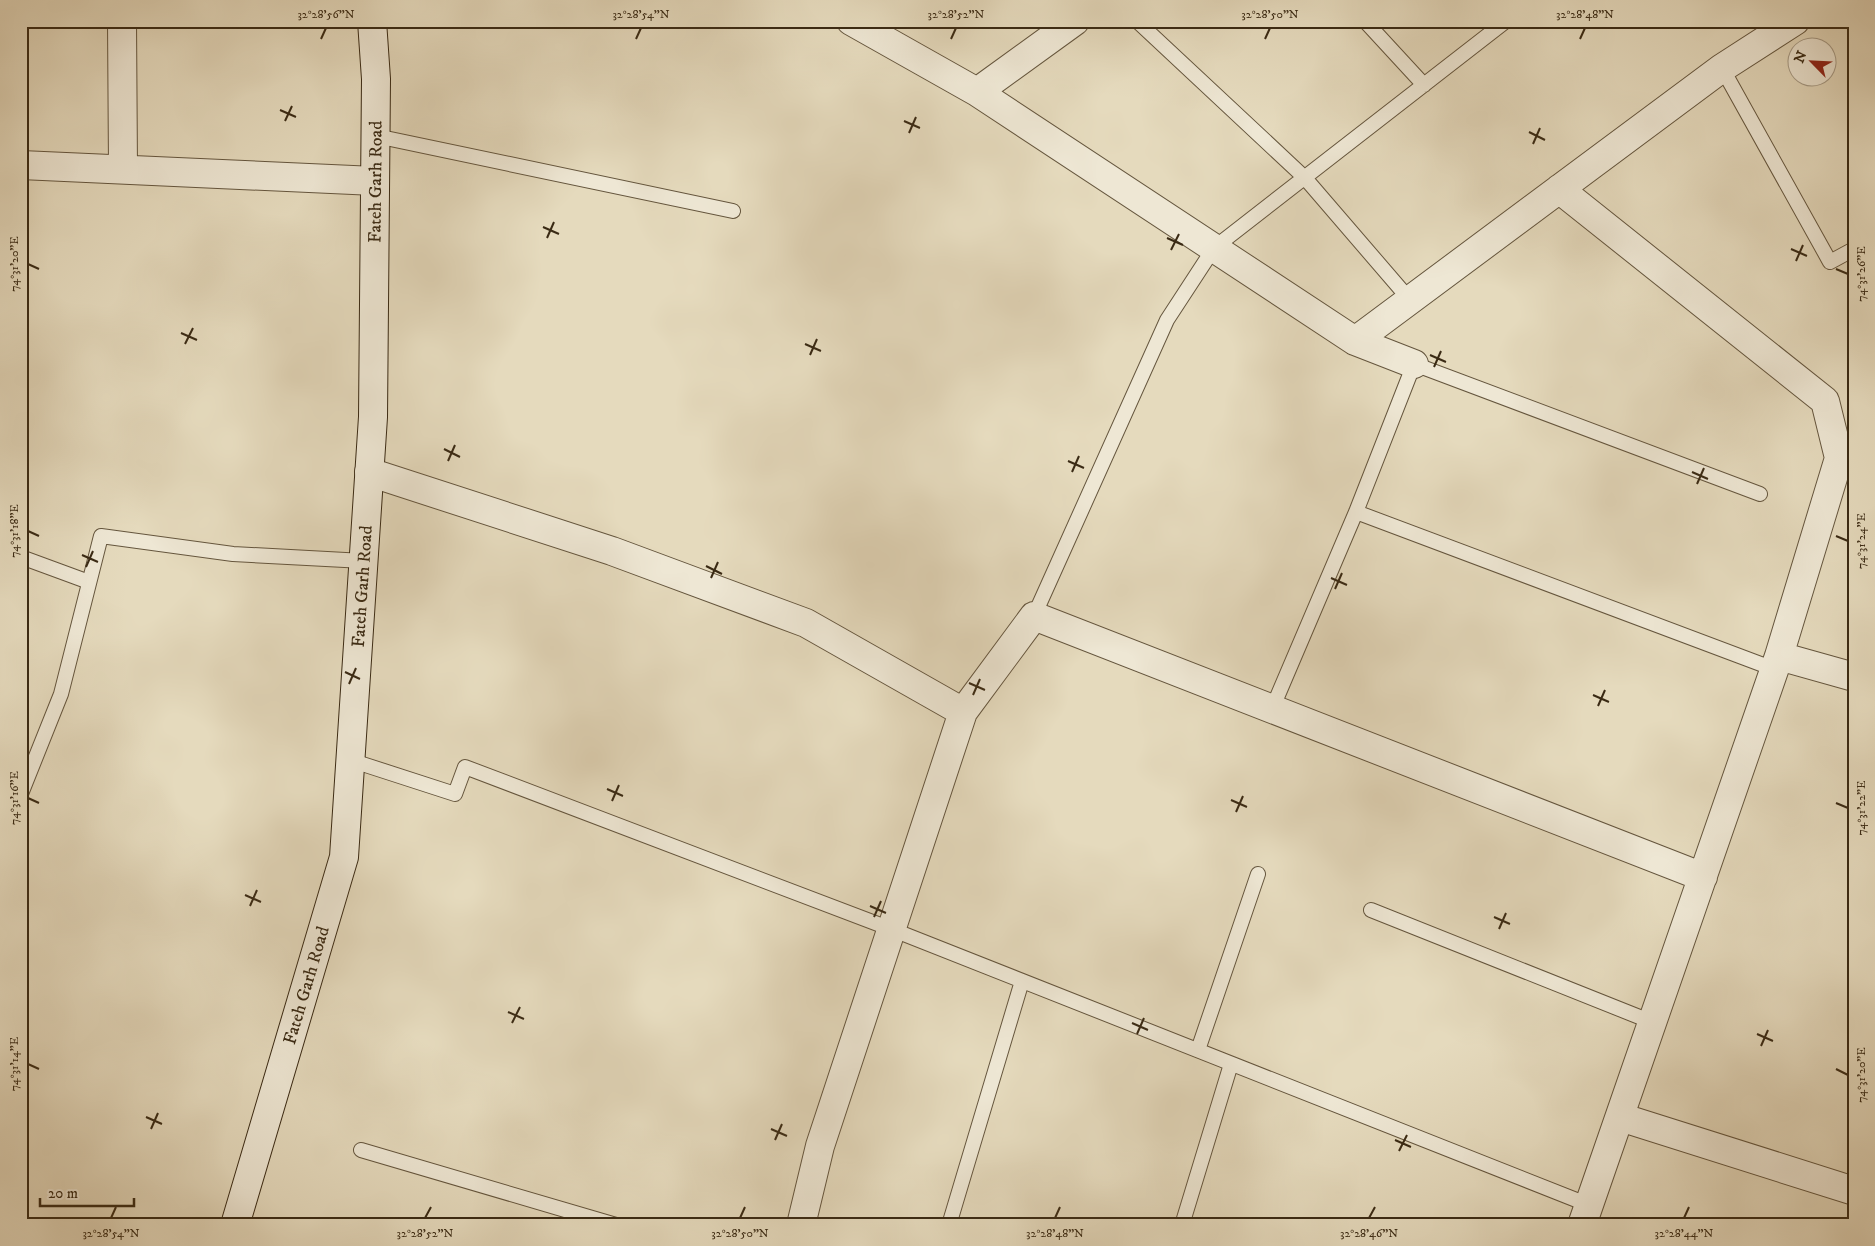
<svg xmlns="http://www.w3.org/2000/svg" width="1875" height="1246" viewBox="0 0 1875 1246" font-family="'IM FELL DW Pica',serif">
	<style>
		.lines { fill: none; stroke-linecap: round; stroke-linejoin: round }
		.lane-casing { stroke: #65563e; stroke-width: 16 }
		.street-casing { stroke: #65563e; stroke-width: 30 }
		.secondary-casing { stroke: #3a2a14; stroke-width: 30 }
		.lane { stroke: #eee7d4; stroke-width: 14 }
		.street { stroke: #eee7d4; stroke-width: 28 }
		.secondary { stroke: #eee7d4; stroke-width: 28 }
		.ticks { fill: none; stroke: #3a2a14; stroke-width: 2 }
		.labels { text-anchor: middle; stroke-width: 5; stroke-linejoin: round; paint-order: stroke }
		.street-label { font-size: 18px; fill: #3a2a14; stroke: #eee7d4 }
		.neatline { fill: none; stroke: #3a2a14; stroke-width: 2 }
		.ticks-label { font-size: 12px; text-anchor: middle; fill: #3a2a14 }
	</style>
	<rect width="100%" height="100%" fill="#e5dabd"/>
	<filter id="stains"><feTurbulence type="fractalNoise" baseFrequency=".004" numOctaves="4"/><feColorMatrix values="0 0 0 0 .2 0 0 0 0 .09 0 0 0 0 .02 0 0 0 .5 -.17"/></filter>
	<radialGradient id="worn" r=".72"><stop offset=".6" stop-color="#630" stop-opacity="0"/><stop offset="1" stop-color="#630" stop-opacity=".3"/></radialGradient>
	<g class="lines">
		<defs>
			<path id="lane" d="M1137,21L1305,178L1410,300
				M1365,21L1424,85
				M1722,68L1830,262L1854,249
				M376,136L733,211
				M1356,512L1774,669
				M21,557L89,582
				M1034,616L1167,320L1214,248L1506,21
				M1272,709L1356,512L1414,364L1760,494
				M350,760L455,794L465,767L891,929L1589,1205
				M21,794L61,694L101,536L233,554L364,561
				M1371,910L1652,1022
				M1198,1050L1258,874
				M361,1150L616,1225
				M949,1225L1022,981
				M1182,1225L1231,1064"/>
			<path id="street" d="M122,21L123,169
				M851,21L977,92L1355,341L1414,364
				M977,92L1075,21
				M21,165L375,181
				M1559,189L1825,401L1839,458L1779,656L1582,1225
				M1355,341L1722,68L1795,21
				M369,472L612,551L806,623L963,712L1034,616L1703,877
				M1779,656L1854,677
				M1620,1117L1854,1191
				M801,1225L820,1146L963,712"/>
			<g id="secondary">
				<path id="s1" d="M235,1225L344,857L373,417L376,79L372,21"/>
			</g>
		</defs>
		<use href="#lane" class="lane-casing"/>
		<use href="#street" class="street-casing"/>
		<use href="#secondary" class="secondary-casing"/>
		<use href="#lane" class="lane"/>
		<use href="#street" class="street"/>
		<use href="#secondary" class="secondary"/>
	</g>
	<path class="ticks" d="M321,39L326,28M636,39L641,28M951,39L956,28M1265,39L1270,28M1580,39L1585,28M280,110L296,117M285,121L292,106M904,121L920,128M1529,132L1545,140M909,133L916,117M1533,144L1540,128M543,227L559,234M547,238L554,222M1167,238L1183,245M1791,249L1807,256M1171,250L1179,234M1796,261L1803,245M28,264L39,269M1836,269L1848,274M181,333L197,340M185,344L193,328M805,344L821,351M810,355L817,339M1430,355L1446,362M1434,367L1441,351M444,449L460,457M448,461L455,445M1068,461L1084,468M1072,472L1079,456M1692,472L1708,479M1697,484L1704,468M28,531L39,536M1836,536L1848,541M82,555L98,562M706,566L722,574M86,567L93,551M711,578L718,562M1331,578L1347,585M1335,589L1342,573M345,672L360,679M969,683L985,690M349,684L356,668M973,695L980,679M1593,695L1609,702M1598,706L1605,690M607,789L623,796M28,798L39,803M1231,800L1247,807M612,801L619,785M1836,803L1848,808M1236,812L1243,796M245,895L261,902M250,906L257,890M870,906L886,913M874,917L881,901M1494,917L1510,924M1499,929L1506,913M508,1012L524,1019M512,1023L520,1007M1132,1023L1148,1030M1137,1034L1144,1018M1757,1034L1773,1041M1761,1046L1768,1030M28,1064L39,1069M1836,1069L1848,1075M146,1117L162,1124M151,1129L158,1113M771,1129L787,1136M775,1140L782,1124M1395,1140L1411,1147M1399,1151L1407,1135M111,1218L116,1207M425,1218L431,1207M740,1218L745,1207M1055,1218L1060,1207M1369,1218L1375,1207M1684,1218L1689,1207"/>
	<g class="labels">
		<g class="street-label">
			<text dy="6" stroke="none"><textPath href="#s1" startOffset="1060">Fateh Garh Road</textPath></text>
			<text dy="6" stroke="none"><textPath href="#s1" startOffset="655">Fateh Garh Road</textPath></text>
			<text dy="6" stroke="none"><textPath href="#s1" startOffset="250">Fateh Garh Road</textPath></text>
		</g>
	</g>
	<rect width="1875" height="1246" fill="none" stroke="#e5dabd" stroke-width="55"/>
	<g transform="translate(1812 62) rotate(294)"><circle r="24" fill="#eee7d4" stroke="#a69b87"/>
	<path d="M0-4L9 19L0 12L-9 19Z" fill="#8f2418"/>
	<text y="-8" font-size="14" font-weight="bold" text-anchor="middle" fill="#3a2a14">N</text>
	</g>
	<path d="M40 1198v8h94v-8" fill="none" stroke="#3a2a14" stroke-width="2.5"/>
	<text x="48" y="1198" font-size="15" fill="#3a2a14" stroke="#eee7d4" stroke-width="4" paint-order="stroke">20 m</text>
	<rect x="28" y="28" width="1820" height="1190" class="neatline"/>
	<g class="ticks-label">
		<text x="326" y="18">32°28'56"N</text>
		<text x="641" y="18">32°28'54"N</text>
		<text x="956" y="18">32°28'52"N</text>
		<text x="1270" y="18">32°28'50"N</text>
		<text x="1585" y="18">32°28'48"N</text>
		<text transform="translate(14 264) rotate(-90)" y="4">74°31'20"E</text>
		<text transform="translate(1861 274) rotate(-90)" y="4">74°31'26"E</text>
		<text transform="translate(14 531) rotate(-90)" y="4">74°31'18"E</text>
		<text transform="translate(1861 541) rotate(-90)" y="4">74°31'24"E</text>
		<text transform="translate(14 798) rotate(-90)" y="4">74°31'16"E</text>
		<text transform="translate(1861 808) rotate(-90)" y="4">74°31'22"E</text>
		<text transform="translate(14 1064) rotate(-90)" y="4">74°31'14"E</text>
		<text transform="translate(1861 1075) rotate(-90)" y="4">74°31'20"E</text>
		<text x="111" y="1237">32°28'54"N</text>
		<text x="425" y="1237">32°28'52"N</text>
		<text x="740" y="1237">32°28'50"N</text>
		<text x="1055" y="1237">32°28'48"N</text>
		<text x="1369" y="1237">32°28'46"N</text>
		<text x="1684" y="1237">32°28'44"N</text>
	</g>
	<rect width="100%" height="100%" filter="url(#stains)"/>
	<rect width="100%" height="100%" fill="url(#worn)"/>
</svg>
